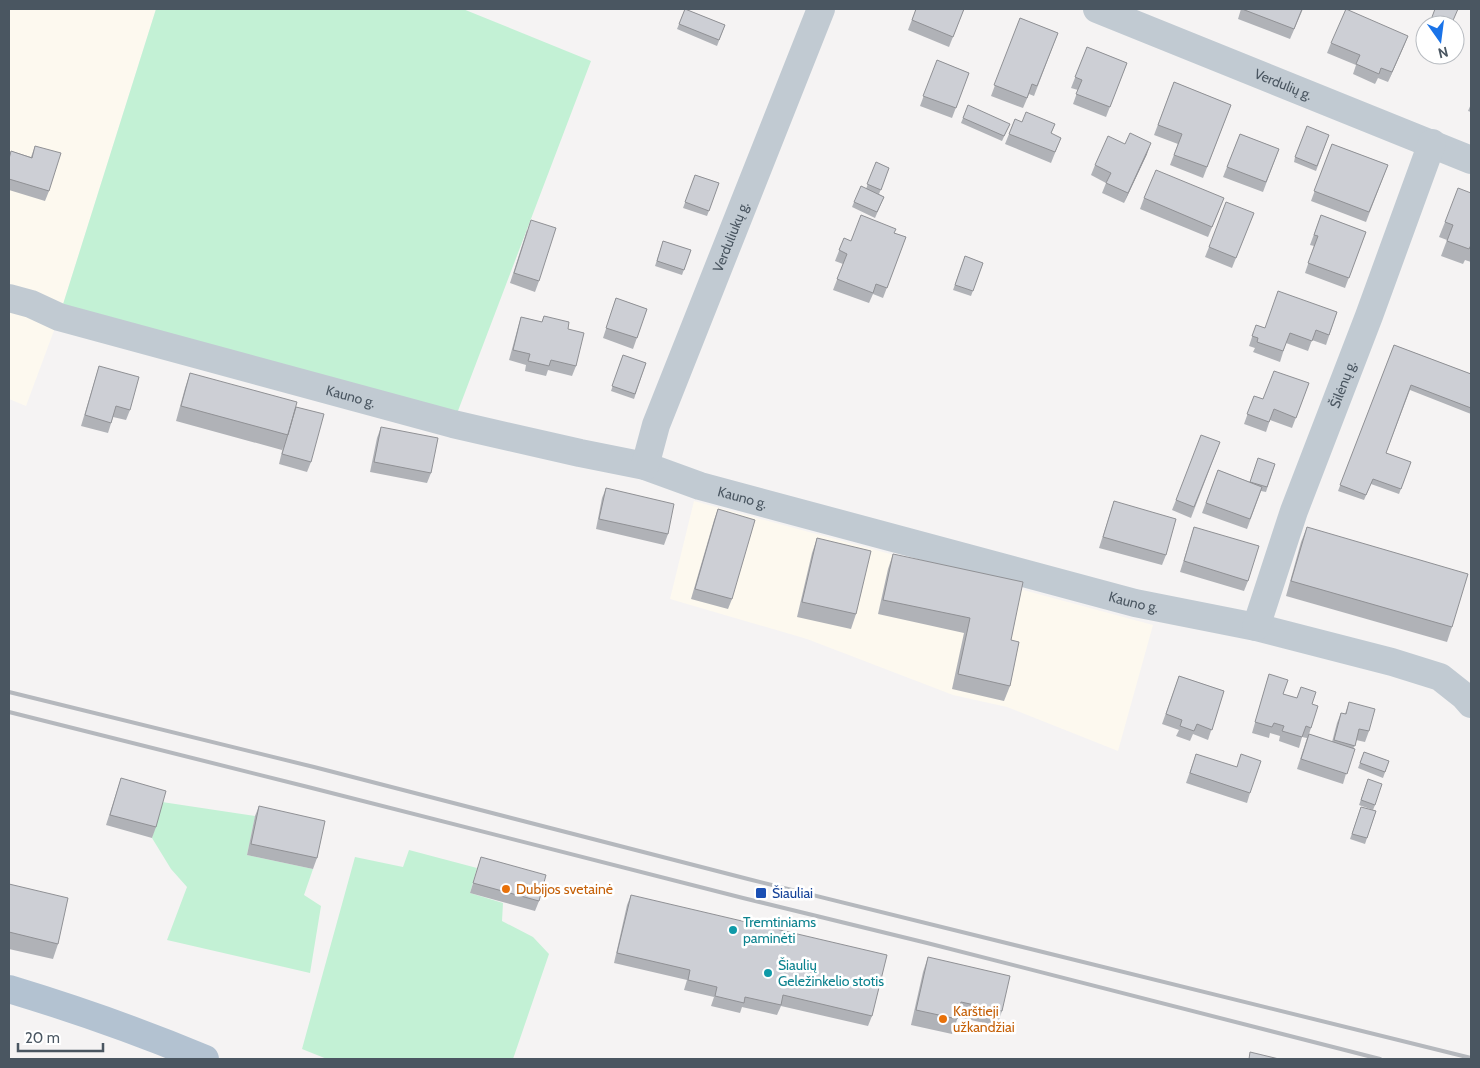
<svg xmlns="http://www.w3.org/2000/svg" width="1480" height="1068" viewBox="0 0 1480 1068" font-family="Cabin,sans-serif">
	<style>
		.commercial { fill: #fdf9ef }
		.green { fill: #c3f1d5 }
		.lines { fill: none; stroke-linecap: round; stroke-linejoin: round }
		.minor { stroke: #c1cad2; stroke-width: 28 }
		.primary { stroke: #b3c2d1; stroke-width: 28 }
		.rail { stroke: #b5b8bd; stroke-width: 4 }
		.wall { fill: #b0b2b7 }
		.shaded-wall { fill: #909195 }
		.building { fill: #cdcfd5; stroke: #909195 }
		.food-dot { fill: #e8710a; stroke: #fff; stroke-width: 2 }
		.transit-dot { fill: #1a4fb4; stroke: #fff; stroke-width: 2 }
		.culture-dot { fill: #0f9aa8; stroke: #fff; stroke-width: 2 }
		.labels { text-anchor: middle; stroke-width: 5; stroke-linejoin: round; paint-order: stroke }
		.street-label { font-size: 14px; fill: #4a5661; stroke: #fff }
		.food-label { font-size: 14px; fill: #c56008; stroke: #fff; text-anchor: start }
		.transit-label { font-size: 14px; fill: #164399; stroke: #fff; text-anchor: start }
		.culture-label { font-size: 14px; fill: #0d838f; stroke: #fff; text-anchor: start }
	</style>
	<rect width="100%" height="100%" fill="#f5f3f3"/>
	<path class="commercial" d="M9,9H156L59,317L26,406L9,399Z
		M694,501L1153,625L1118,751L1007,707L953,695L807,639L670,599Z"/>
	<path class="green" d="M156,9H463L591,61L453,424L59,317Z
		M162,802L255,816L247,855L313,869L304,895L321,906L310,973L167,940L187,887L171,869L152,838Z
		M409,850L477,868L470,893L503,903L502,921L533,937L549,954L513,1059H327L302,1049L355,857L403,867Z"/>
	<g class="lines">
		<g class="minor">
			<path id="s1" d="M1097,9L1471,160"/>
			<path id="s2" d="M9,298L31,304L59,317L453,424L580,453L645,466L700,486L1135,603L1256,627L1392,662L1440,677L1464,696L1471,704"/>
			<path id="s3" d="M645,466L656,425L821,9"/>
			<path id="s4" d="M1256,627L1294,511L1369,316L1432,143"/>
		</g>
		<path class="primary" d="M9,989C75,1009 141,1032 205,1059"/>
		<path class="rail" d="M9,692L314,767L748,879L1471,1058
			M9,712L308,787L743,898L927,943L1380,1059"/>
	</g>
	<path class="wall" d="M685,9L725,25L717,46L677,29Z
		M916,9H964L949,47L908,30Z
		M1241,9H1303L1290,39L1238,19Z
		M1020,18L1058,33L1034,96L1029,94L1023,108L991,96Z
		M1408,36L1388,82L1378,78L1375,84L1353,74L1356,65L1327,53L1331,43Z
		M1087,47L1127,63L1106,117L1073,104L1078,90L1071,88Z
		M937,60L969,73L952,118L920,106Z
		M1174,82L1231,105L1203,178L1170,165L1178,144L1154,135Z
		M1471,104V112L1468,111Z
		M963,118L1010,124L1002,141L961,123Z
		M1015,119L1022,122L1055,124L1051,134L1061,138L1051,163L1005,144Z
		M1240,134L1279,149L1263,192L1223,177Z
		M1329,135L1316,171L1294,162L1295,157Z
		M1332,144L1388,165L1366,222L1311,201Z
		M35,146L49,191L45,201L9,190V158L11,151L31,157Z
		M1147,154L1124,203L1102,193L1106,183L1091,175L1095,165Z
		M876,162L889,168L879,194L884,197L875,218L852,207L854,202L866,189Z
		M695,175L719,183L707,216L683,208Z
		M1471,193V262L1465,260L1463,264L1441,256L1447,240L1439,237L1445,222Z
		M1144,198L1220,208L1208,237L1140,209Z
		M1254,213L1232,268L1205,257L1209,247Z
		M1321,215L1366,232L1345,288L1305,273L1314,246L1310,245Z
		M527,230L539,281L535,292L510,283Z
		M894,233L906,237L883,298L873,294L869,303L833,290L843,264L835,261L844,238L851,241Z
		M663,241L691,250L682,275L655,266Z
		M965,256L983,263L971,296L953,290Z
		M616,298L647,309L633,349L603,338Z
		M1337,312L1326,345L1312,340L1308,351L1286,343L1280,362L1253,352L1255,348L1249,346L1256,325L1265,328Z
		M544,316L568,329L576,366L572,376L548,370L546,376L525,371L526,365L509,360L518,327L521,317L542,322Z
		M1394,345L1471,374V414L1410,390L1386,453L1411,462L1399,494L1371,484L1364,500L1338,491Z
		M623,355L646,363L634,399L611,391Z
		M99,366L130,410L126,420L113,417L108,433L81,426Z
		M190,373L296,407L311,462L307,472L279,464L283,447L282,450L176,421L185,388Z
		M1309,383L1292,428L1270,420L1266,432L1244,424L1254,396L1263,399Z
		M381,427L431,473L427,483L370,472L377,438Z
		M1220,442L1191,518L1172,510L1176,500Z
		M1275,464L1266,492L1261,491L1247,529L1202,513L1218,470L1250,482Z
		M606,488L668,534L664,545L596,529L602,498Z
		M1114,501L1166,555L1162,565L1099,548Z
		M718,509L732,599L728,609L691,599L714,520Z
		M1194,527L1248,581L1244,591L1180,572Z
		M1307,527L1452,627L1447,642L1286,596L1301,542Z
		M817,538L856,614L851,629L797,617L812,553Z
		M893,554L1011,640L1010,686L1004,701L952,689L964,633L878,614L888,569Z
		M1269,674L1283,694L1297,698L1301,687L1312,704L1311,728L1309,734L1332,742L1337,723L1341,713L1345,714L1349,702L1369,731L1365,742L1356,740L1343,784L1297,769L1307,738L1302,737L1299,748L1279,741L1280,736L1270,733L1269,738L1252,733Z
		M1179,676L1224,691L1208,740L1193,734L1190,741L1176,736L1179,730L1162,724Z
		M1364,752L1389,761L1383,778L1358,768Z
		M1196,754L1250,793L1247,803L1186,783Z
		M121,778L156,827L152,838L106,825Z
		M1368,779L1375,805L1373,810L1359,805Z
		M259,806L317,858L313,869L247,855L255,816Z
		M1361,807L1376,811L1365,844L1350,839Z
		M481,857L539,901L535,911L470,893Z
		M9,884L58,944L53,959L9,949Z
		M631,895L872,1016L868,1026L781,1006L777,1015L742,1007L740,1013L711,1006L714,997L684,990L687,980L614,963L627,905Z
		M928,957L1002,1011L997,1026L958,1017L952,1034L911,1025L923,972Z"/>
	<path class="shaded-wall" d="M1408,36L1404,46L1388,82L1392,72Z
		M1151,143L1147,154L1124,203L1128,193Z"/>
	<path class="building" d="M685,9L725,25L719,40L679,24Z
		M916,9H964L953,37L912,20Z
		M1242,9H1302L1294,29Z
		M1346,9L1408,36L1392,72L1381,68L1379,74L1356,64L1360,55L1331,43Z
		M1435,9H1458L1451,25H1429Z
		M1020,18L1058,33L1037,86L1032,84L1027,98L994,85Z
		M1087,47L1127,63L1110,107L1076,94L1082,80L1075,77Z
		M937,60L969,73L956,108L923,96Z
		M1174,82L1231,105L1207,167L1174,155L1182,134L1158,125Z
		M968,105L1010,124L1004,136L963,118Z
		M1026,112L1055,124L1051,133L1061,138L1055,152L1009,134L1015,119L1022,122Z
		M1307,126L1329,135L1317,166L1295,157Z
		M1130,133L1151,143L1128,193L1106,183L1111,173L1095,165L1108,136L1125,144Z
		M1240,134L1279,149L1266,182L1227,167Z
		M1332,144L1388,165L1369,212L1314,191Z
		M35,146L61,153L49,191L9,179V159L11,151L32,158Z
		M876,162L889,168L881,190L867,184Z
		M1156,170L1224,198L1212,227L1144,198Z
		M695,175L719,183L709,211L685,202Z
		M861,186L884,197L877,212L854,202Z
		M1458,188L1471,193V245L1469,249L1447,241L1453,225L1445,222Z
		M1226,202L1254,213L1236,258L1209,247Z
		M861,215L896,229L894,233L906,237L887,288L876,284L873,293L837,279L847,254L839,250L844,238L851,241Z
		M1321,215L1366,232L1349,278L1308,263L1318,236L1314,235Z
		M531,220L556,228L539,281L514,273Z
		M663,241L691,250L684,270L657,261Z
		M965,256L983,263L973,291L955,285Z
		M1278,291L1337,312L1329,335L1316,330L1312,341L1290,333L1283,351L1257,342L1258,338L1252,336L1256,325L1265,328Z
		M616,298L647,309L637,338L606,328Z
		M544,316L569,322L568,329L584,333L576,366L551,360L549,366L528,361L530,354L513,350L521,317L542,322Z
		M1394,345L1471,374V408L1411,385L1386,453L1411,462L1401,489L1373,479L1366,495L1340,485Z
		M623,355L646,363L635,394L612,386Z
		M99,366L139,377L130,410L116,406L111,423L85,415Z
		M1274,371L1309,383L1296,418L1274,409L1269,422L1247,414L1254,396L1263,399Z
		M190,373L297,402L288,435L181,406Z
		M296,407L324,414L311,462L282,454Z
		M381,427L438,438L431,473L374,462Z
		M1201,435L1220,442L1194,507L1176,500Z
		M1258,458L1275,464L1267,487L1250,482Z
		M1218,470L1262,487L1250,519L1206,503Z
		M606,488L674,504L668,534L599,519Z
		M1114,501L1176,519L1166,555L1103,537Z
		M718,509L755,520L732,599L695,589Z
		M1194,527L1259,546L1248,581L1184,561Z
		M1307,527L1468,574L1452,627L1291,581Z
		M817,538L871,551L856,614L802,602Z
		M893,554L1023,582L1011,640L1019,642L1010,686L958,674L970,618L883,600Z
		M1269,674L1288,680L1283,694L1297,698L1301,687L1316,692L1312,704L1318,706L1311,728L1306,726L1302,737L1282,731L1284,726L1274,723L1272,727L1255,722Z
		M1179,676L1224,691L1212,730L1197,724L1194,731L1180,726L1182,720L1166,714Z
		M1349,702L1375,709L1369,731L1359,729L1355,746L1334,740L1341,713L1346,714Z
		M1309,734L1355,749L1347,774L1301,759Z
		M1364,752L1389,761L1385,772L1360,763Z
		M1196,754L1237,767L1241,754L1261,761L1250,793L1190,773Z
		M121,778L166,791L156,827L110,815Z
		M1368,779L1382,784L1375,805L1361,800Z
		M259,806L325,821L317,858L251,844Z
		M1361,807L1376,811L1367,838L1352,834Z
		M481,857L546,875L539,901L473,883Z
		M9,884L68,898L58,944L9,932Z
		M631,895L887,955L872,1016L783,995L781,1005L745,997L744,1003L715,996L717,987L688,980L690,970L617,953Z
		M928,957L1010,976L1002,1011L961,1002L957,1019L916,1010Z
		M1250,1052L1279,1059H1249Z"/>
	<g class="food-dot">
		<circle cx="506" cy="889" r="5"/>
		<circle cx="943" cy="1019" r="5"/>
	</g>
	<rect class="transit-dot" x="755" y="887" width="12" height="12" rx="2.5"/>
	<g class="culture-dot">
		<circle cx="733" cy="930" r="5"/>
		<circle cx="768" cy="973" r="5"/>
	</g>
	<g class="labels">
		<g class="street-label">
			<text dy="5" stroke="none"><textPath href="#s1" startOffset="201">Verdulių g.</textPath></text>
			<text dy="5" stroke="none"><textPath href="#s3" startOffset="245">Verduliukų g.</textPath></text>
			<text dy="5" stroke="none"><textPath href="#s4" startOffset="258">Šilėnų g.</textPath></text>
			<text dy="5" stroke="none"><textPath href="#s2" startOffset="356">Kauno g.</textPath></text>
			<text dy="5" stroke="none"><textPath href="#s2" startOffset="761">Kauno g.</textPath></text>
			<text dy="5" stroke="none"><textPath href="#s2" startOffset="1166">Kauno g.</textPath></text>
		</g>
		<g class="food-label">
			<text x="516" y="894">Dubijos svetainė</text>
			<text x="953" y="1016">Karštieji<tspan x="953" dy="16">užkandžiai</tspan></text>
		</g>
		<g class="transit-label">
			<text x="772" y="898">Šiauliai</text>
		</g>
		<g class="culture-label">
			<text x="743" y="927">Tremtiniams<tspan x="743" dy="16">paminėti</tspan></text>
			<text x="778" y="970">Šiaulių<tspan x="778" dy="16">Geležinkelio stotis</tspan></text>
		</g>
	</g>
	<rect width="1480" height="1068" fill="none" stroke="#4a5661" stroke-width="20"/>
	<g transform="translate(1440 40) rotate(166)"><circle r="24" fill="#ffffff" stroke="#b7bbc0"/>
	<path d="M0-4L9 19L0 12L-9 19Z" fill="#1a73e8"/>
	<text y="-8" font-size="14" font-weight="bold" text-anchor="middle" fill="#4a5661">N</text>
	</g>
	<path d="M18 1043v8h85v-8" fill="none" stroke="#4a5661" stroke-width="2.5"/>
	<text x="25" y="1043" font-size="15" fill="#4a5661" stroke="#ffffff" stroke-width="4" paint-order="stroke">20 m</text>
</svg>
